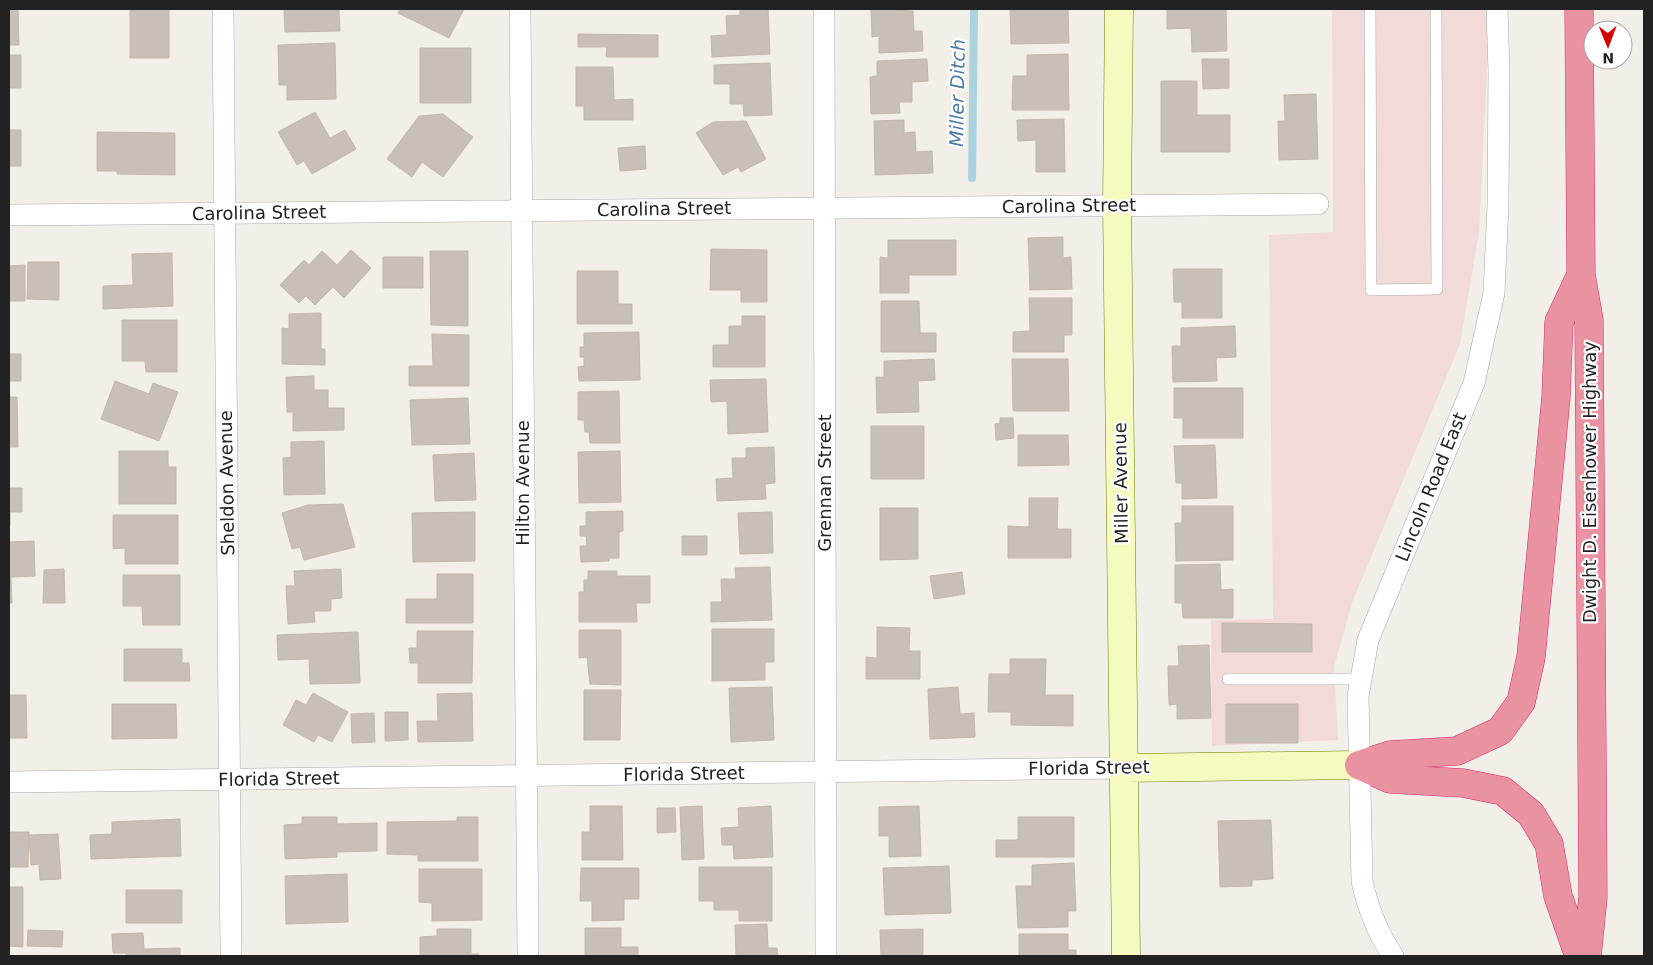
<svg xmlns="http://www.w3.org/2000/svg" width="1653" height="965" viewBox="0 0 1653 965" font-family="'DejaVu Sans',sans-serif">
	<style>
		.commercial { fill: #f2dad9 }
		.lines { fill: none; stroke-linecap: round; stroke-linejoin: round }
		.stream { stroke: #aad3df; stroke-width: 8 }
		.building { fill: #c7bfb8; stroke: #c4b6ab }
		.lane-casing { stroke: #a9a9a9; stroke-width: 12 }
		.street-casing { stroke: #a9a9a9; stroke-width: 22 }
		.secondary-casing { stroke: #707d05; stroke-width: 29 }
		.highway-casing { stroke: #dc2a67; stroke-width: 29 }
		.lane { stroke: #fff; stroke-width: 11 }
		.street { stroke: #fff; stroke-width: 21 }
		.secondary { stroke: #f7fabf; stroke-width: 28 }
		.highway { stroke: #e892a2; stroke-width: 28 }
		.labels { text-anchor: middle; stroke-width: 4.5; stroke-linejoin: round; paint-order: stroke }
		.street-label { font-size: 18px; fill: #222; stroke: #fff }
		.water-label { font-size: 19px; font-style: italic; fill: #4a7aab; stroke: #fff }
	</style>
	<rect width="100%" height="100%" fill="#f2efe9"/>
	<path class="commercial" d="M1332,9H1490L1479,233L1460,344L1352,603L1334,667L1338,740L1212,746L1211,620L1273,619L1269,235L1333,232Z"/>
	<g class="lines">
		<path class="stream" d="M972,178L974,9"/>
	</g>
	<path class="building" d="M9,9H18L19,45H9Z
		M130,9H169V58H130Z
		M284,9L339,10L340,31L285,32Z
		M400,9H464L449,38L398,13Z
		M740,9H768L770,54L712,57L711,36L727,35L726,16L740,15Z
		M871,9L913,11L914,31H922L923,51L879,53V36L872,37Z
		M1010,9H1068L1069,43L1011,44Z
		M1167,9H1226L1227,51L1192,52L1191,28L1167,29Z
		M578,34L658,35V57H606L607,47H578Z
		M335,43L336,99L287,100V85H279L278,45Z
		M420,48H471V103H420Z
		M1068,54L1069,110H1012L1013,76H1027V55Z
		M9,55H21V88H9Z
		M927,59L928,81L912,82V102H899L900,113L871,114L870,77L877,76V61Z
		M1202,59H1229V88L1203,89Z
		M770,63L772,115L744,116L743,104H730V84H714V65Z
		M576,67H613L614,100L633,99V120H584V106H576Z
		M1161,81H1197V115H1230V152H1161Z
		M1316,94L1318,159L1279,160L1278,121H1285L1284,95Z
		M315,112L330,138L345,130L356,149L312,174L304,161L297,165L278,132Z
		M443,114L473,137L443,177L422,162L412,177L387,159L419,116Z
		M1064,119L1065,172H1036V140L1018,141L1017,120Z
		M904,120V133L915,132L916,152L932,151L933,173L875,175L874,121Z
		M746,121L766,159L741,172L738,167L723,175L696,133L713,122Z
		M9,130H21V166H9Z
		M97,132L175,133V175L117,174V171H97Z
		M645,146L646,169L620,171L618,148Z
		M1063,237V258L1071,257L1072,289L1030,290L1028,238Z
		M888,240H956V275H909V293H880V257L888,258Z
		M711,249L767,250V302H741V290H710Z
		M351,250L371,268L344,298L333,287L315,305L306,296L299,303L280,285L304,260L309,265L322,251L337,265Z
		M430,251H468V326L431,325Z
		M172,253L173,306L103,309V286L133,285L132,254Z
		M383,257H423V288H383Z
		M28,262H59V300L27,299Z
		M25,265V301H9V266Z
		M1173,269H1222V318H1182V302H1174Z
		M577,271H618V304H632V324H577Z
		M1029,298H1072V335H1064V352H1013V332L1030,331Z
		M881,301H919L920,333H936V352H881Z
		M321,313V349H325V365L282,364V328L289,329V314Z
		M742,316H765V367H713V345H729V326H742Z
		M122,320H177V372H146L145,361H122Z
		M1235,326L1236,357L1216,358L1217,381L1173,382L1172,346H1181V328Z
		M639,332L640,380L579,381L578,367L584,366V357H580V347H584V333Z
		M432,334L469,335V386H409V366H433Z
		M9,354H21V381H9Z
		M934,359L935,380L918,381L919,412L877,413L876,377H884V361Z
		M1012,359H1068L1069,411H1013Z
		M314,376V390H328V408H344V430L293,431V412H287L286,377Z
		M766,379L768,432L728,434L727,401L711,402L710,380Z
		M115,381L149,394L153,383L178,392L159,441L101,419Z
		M1174,388H1243V438H1183V418H1174Z
		M619,391L620,443H590L589,432H585L584,420H578V392Z
		M9,397H17L18,447H9Z
		M468,398L470,444L412,445L410,400Z
		M1000,418H1013L1014,438L996,440L995,424L1000,423Z
		M871,426H924V479H871Z
		M1018,435H1068L1069,465L1018,466Z
		M324,441L325,494L284,495L283,458L291,457V442Z
		M1215,445L1217,498L1182,499V483H1176L1174,446Z
		M774,447L775,483L765,484L766,499L717,501L716,479L733,478L732,458H746V448Z
		M119,451H168V467H176V504H119Z
		M620,451L621,502L579,503L578,452Z
		M474,453L476,500L435,501L433,455Z
		M9,467V488H22V512H10V526H9Z
		M1029,498H1058L1057,529H1071V558H1008V526L1029,527Z
		M343,504L355,547L304,560L300,547L292,549L282,513L308,505Z
		M1182,506H1233V560L1176,561L1175,523H1182Z
		M880,508H918V559L880,560Z
		M623,511V531L619,532V558H609V561L581,562L580,546H587L586,536H580V526H586V512Z
		M475,512V561L413,562L412,513Z
		M772,512L773,553L740,554L738,513Z
		M113,515H178V564H125V548L113,549Z
		M682,536H707V555H682Z
		M34,541L35,576L11,577L12,603H9V542Z
		M1220,564L1221,590L1233,589V618H1183L1182,603H1175V565Z
		M770,567L772,620L711,622V602H722L721,579H736L735,568Z
		M64,569L65,603H43L44,570Z
		M341,569L342,598L331,599V611H314L315,622L288,624L286,586H295L294,571Z
		M588,571H617V576H650V603H636L637,622H579V592H584V580H588Z
		M962,572L965,594L934,599L930,576Z
		M437,574H473V623H406V599H437Z
		M123,575H180V625H143L142,606H123Z
		M1222,623L1312,624V652H1222Z
		M877,627L910,628L909,651H920V679H866V657L877,658Z
		M712,629H774V662H765V680L712,681Z
		M579,630H621V685L590,684L587,657L579,658Z
		M417,631H473L472,683H418V663H410L409,648H417Z
		M358,632L360,683L310,684L309,659L278,660L277,635Z
		M1209,645L1211,718L1177,719V704L1169,705L1168,666H1179L1178,646Z
		M124,649H182V663H189L190,681H124Z
		M1010,659H1046L1045,695H1073V726L1011,725V712H988L989,674H1010Z
		M772,687L774,740L731,742L729,688Z
		M958,687L960,714L974,713L975,737L930,739L928,689Z
		M584,690H621L620,740H584Z
		M313,693L348,712L332,742L318,735L314,742L283,725L296,700L306,705Z
		M472,693L473,741L418,742L417,721H438L437,694Z
		M9,695H26L27,738H9Z
		M112,704H176L177,738L112,739Z
		M1226,704H1298V743H1226Z
		M385,712H408V740L385,741Z
		M374,713L375,742L352,743L351,714Z
		M590,806H622L623,860H582V832H590Z
		M702,806L704,859L682,860L680,807Z
		M771,806L773,857L734,859L733,845H722L721,828L739,827L738,808Z
		M919,806L921,856L889,857V836H879V807Z
		M657,808H675L676,832L657,833Z
		M302,817H337V824L377,823V851L337,852V857L285,859L284,825L302,824Z
		M457,817H478V861H418V855L387,854V822L457,821Z
		M1018,817H1074V857H996V840H1018Z
		M180,819L181,856L91,859L90,835L112,834V822Z
		M1271,820L1273,879L1252,880V886L1220,887L1218,821Z
		M9,832H29L28,867H9Z
		M58,834L61,879L40,880L39,864L31,865L29,835Z
		M1074,863L1076,911H1068V927L1018,928L1016,886H1032V865Z
		M949,866L951,913L885,915L883,868Z
		M699,867H772V921H739V910H714V901H699Z
		M581,868H639V899H624V920L592,921V901H580Z
		M419,869H482V920L432,921V903L419,902Z
		M347,874L348,922L286,924L285,876Z
		M9,887H23V947L9,946Z
		M126,890H182V923H126Z
		M767,924L768,948H777L778,956H736L735,925Z
		M585,928H621V947H638V956H585Z
		M437,929H471V954H479V956H420V937L437,936Z
		M923,929V956H944H881L880,930Z
		M28,930L63,931L62,947L27,946Z
		M143,933L144,949L180,948V956H126V953H113L112,934Z
		M1019,934H1068V950H1076V956H1019Z"/>
	<g class="lines">
		<defs>
			<path id="lane" d="M1370,9L1371,290L1437,289L1436,9
				M1228,679H1361"/>
			<path id="street" d="M223,9L231,956
				M520,9L528,956
				M824,9L826,956
				M9,215L1318,204
				M9,782L1124,768
				M1393,956C1377,932 1368,909 1362,881L1358,696L1368,640L1474,383L1494,293L1498,205L1499,71L1497,9"/>
			<path id="secondary" d="M1119,9L1117,205L1126,956
				M1124,768L1359,765"/>
			<path id="highway" d="M1579,9L1581,275L1589,320L1593,897L1587,956
				M1359,765L1390,755L1457,751L1500,731L1521,702L1531,657L1556,397L1559,322L1581,275
				M1359,765L1390,779L1463,783L1503,791L1531,814L1549,844L1558,896L1579,956"/>
		</defs>
		<use href="#lane" class="lane-casing"/>
		<use href="#street" class="street-casing"/>
		<use href="#secondary" class="secondary-casing"/>
		<use href="#highway" class="highway-casing"/>
		<use href="#lane" class="lane"/>
		<use href="#street" class="street"/>
		<use href="#secondary" class="secondary"/>
		<use href="#highway" class="highway"/>
	</g>
	<g class="labels">
		<g class="street-label">
			<text transform="translate(1069 206) rotate(-1)" y="6">Carolina Street</text>
			<text transform="translate(664 209) rotate(-1)" y="6">Carolina Street</text>
			<text transform="translate(259 213) rotate(-1)" y="6">Carolina Street</text>
			<text transform="translate(1590 482) rotate(-90)" y="6">Dwight D. Eisenhower Highway</text>
			<text transform="translate(227 483) rotate(-91)" y="6">Sheldon Avenue</text>
			<text transform="translate(523 483) rotate(-90)" y="6">Hilton Avenue</text>
			<text transform="translate(825 483) rotate(-90)" y="6">Grennan Street</text>
			<text transform="translate(1121 483) rotate(-91)" y="6">Miller Avenue</text>
			<text transform="translate(1431 487) rotate(-68)" y="6">Lincoln Road East</text>
			<text transform="translate(1089 768) rotate(-1)" y="6">Florida Street</text>
			<text transform="translate(684 774) rotate(-1)" y="6">Florida Street</text>
			<text transform="translate(279 779) rotate(-1)" y="6">Florida Street</text>
		</g>
		<g class="water-label">
			<text transform="translate(957 93) rotate(-89)" y="7">Miller Ditch</text>
		</g>
	</g>
	<rect width="1653" height="965" fill="none" stroke="#222222" stroke-width="20"/>
	<g transform="translate(1608 45) rotate(179)"><circle r="24" fill="#ffffff" stroke="#a7a7a7"/>
	<path d="M0-4L9 19L0 12L-9 19Z" fill="#d40000"/>
	<text y="-8" font-size="14" font-weight="bold" text-anchor="middle" fill="#222222">N</text>
	</g>
</svg>
